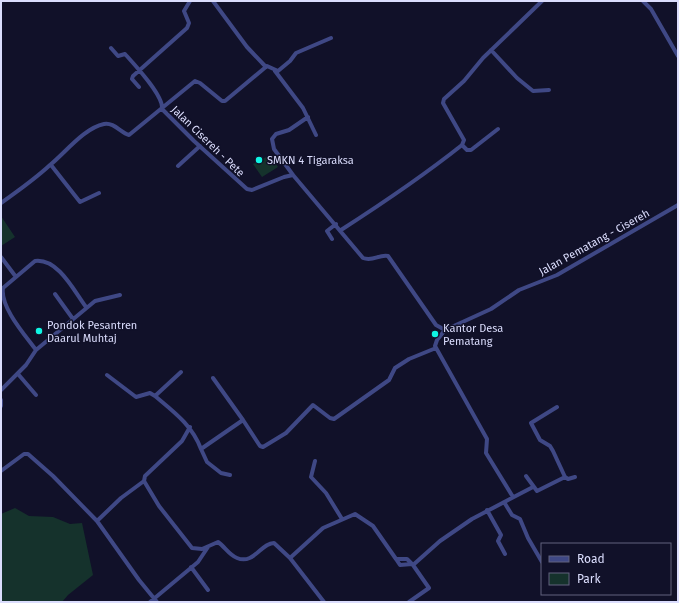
<svg xmlns="http://www.w3.org/2000/svg" width="679" height="603" viewBox="0 0 679 603" font-family="'Fira Sans',sans-serif">
	<style>
		.green { fill: #15322c }
		.lines { fill: none; stroke-linecap: round; stroke-linejoin: round }
		.street { stroke: #3f4885; stroke-width: 4 }
		.poi-dot { fill: #0ff5e4; stroke: #111129; stroke-width: 1.5 }
		.labels { text-anchor: middle; stroke-width: 3; stroke-linejoin: round; paint-order: stroke }
		.street-label { font-size: 11px; fill: #dbddfd; stroke: #111129 }
		.poi-label { font-size: 11px; fill: #dbddfd; stroke: #111129; text-anchor: start }
	</style>
	<rect width="100%" height="100%" fill="#111129"/>
	<path class="green" d="M270,155L278,167L262,177L253,164Z
		M1,216L15,237L1,246Z
		M15,508L29,516L53,517L70,524L82,523L93,575L68,595L62,602H1V514Z"/>
	<g class="lines">
		<path class="street" d="M213,1L247,47L266,67
			M643,1L651,9L678,56
			M111,48L118,56L125,54C134,64 164,96 162,109
			M491,50L517,78L533,91L549,90
			M275,71L303,108L316,135
			M139,87L132,79L133,76L187,28L189,23L184,11L190,1
			M162,109L194,141L247,189L252,190L284,177L293,175L363,258C373,262 379,254 388,256L436,325L445,330L491,309L519,290L557,275L678,205
			M462,145L467,150H471L498,129
			M51,165L80,202L99,193
			M178,166L200,146
			M293,175L274,149L272,139L276,134L289,130L308,117
			M1,203C18,191 35,179 50,165C65,153 84,128 104,124C114,122 121,133 129,135L195,81L200,83L222,101H225L267,66L278,71L290,61L296,53L331,38
			M341,230C383,203 423,176 462,145L464,140L443,103L444,99L464,81L483,58L542,1
			M332,239L327,231L336,224
			M1,257L16,277L3,288C0,307 25,335 36,350
			M16,277L35,261C58,258 74,291 86,307
			M55,294L73,319
			M445,330L437,340L435,346L487,439L486,453L513,497
			M36,350L95,301L120,295
			M18,374L36,395
			M107,375L136,397L150,393L155,396C174,412 192,425 201,449L243,420L260,446L263,447L286,433L313,405L330,418L334,419L389,380L395,368L409,359L436,348
			M213,378L243,420
			M1,390L26,365L36,350
			M155,396L181,372
			M1,400V406
			M557,407L531,423L540,440L550,446L553,451L565,477
			M201,449L207,462L221,473L230,475
			M315,461L311,477L326,493L342,519
			M1,471L24,454H28L53,476L97,521L121,498L144,481L159,506L192,548L202,549L218,542C225,547 229,555 237,558C254,565 261,543 274,543L290,558L324,602
			M526,476L537,491L565,477L568,479L575,477
			M144,481L145,476L182,441L190,427
			M504,502L512,515L520,519L528,538L542,562
			M487,510L501,535L498,541L505,554
			M97,521L139,580L157,602
			M290,558L323,528L355,514L373,526L396,559H407L413,565
			M396,559L400,565L412,564
			M191,567L208,590
			M150,602L198,562L208,547
			M409,602L429,588L413,565L440,541L472,519L533,487"/>
	</g>
	<g class="poi-dot">
		<circle cx="259" cy="160" r="4"/>
		<circle cx="39" cy="331" r="4"/>
		<circle cx="435" cy="334" r="4"/>
	</g>
	<g class="labels">
		<g class="street-label">
			<text transform="translate(208 141) rotate(44)" y="4">Jalan Cisereh - Pete</text>
			<text transform="translate(594 242) rotate(-29)" y="4">Jalan Pematang - Cisereh</text>
		</g>
		<g class="poi-label">
			<text x="267" y="164">SMKN 4 Tigaraksa</text>
			<text x="47" y="329">Pondok Pesantren<tspan x="47" dy="13">Daarul Muhtaj</tspan></text>
			<text x="443" y="332">Kantor Desa<tspan x="443" dy="13">Pematang</tspan></text>
		</g>
	</g>
	<rect width="679" height="603" fill="none" stroke="#dbddfd" stroke-width="4"/>
	<rect x="541" y="543" width="130" height="52" fill="#111129" stroke="#62637e"/>
	<rect x="549" y="556" width="20" height="6" fill="#3f4885" stroke="#62637e"/>
	<text x="577" y="563" font-size="12" fill="#dbddfd">Road</text>
	<rect x="549" y="573" width="20" height="12" fill="#15322c" stroke="#62637e"/>
	<text x="577" y="583" font-size="12" fill="#dbddfd">Park</text>
</svg>
